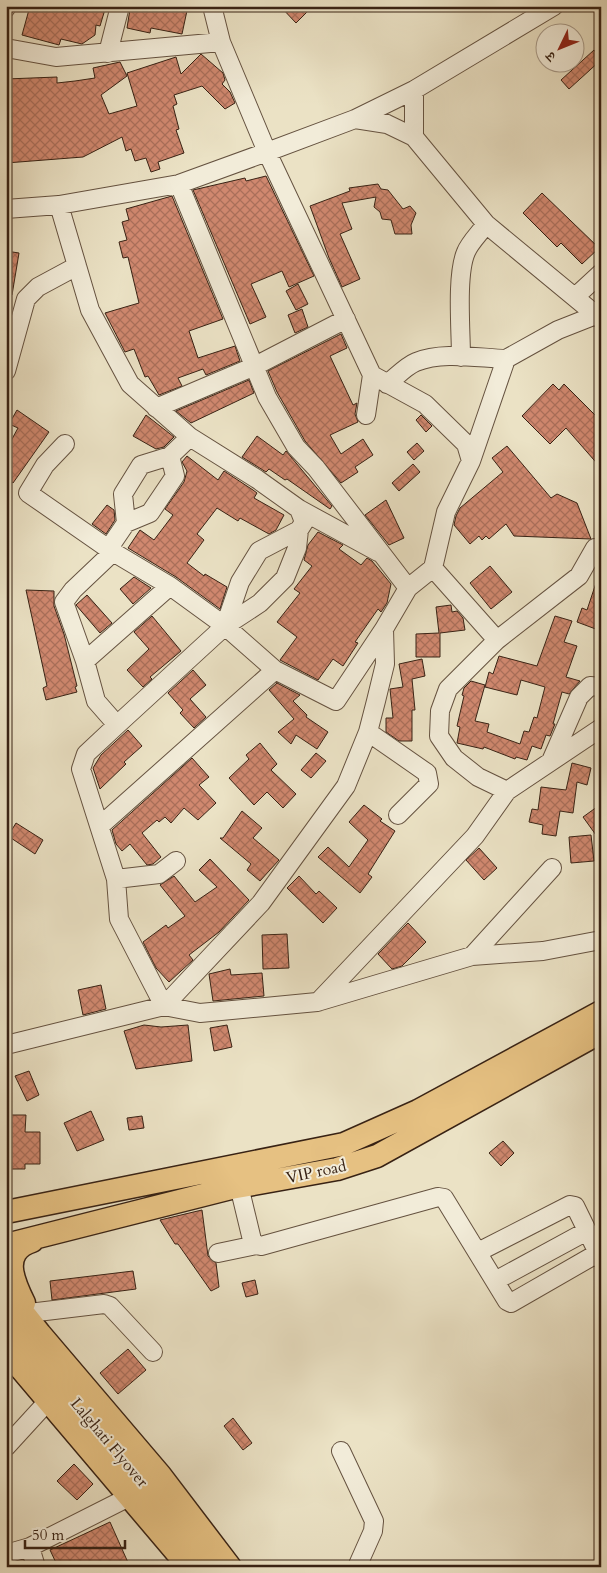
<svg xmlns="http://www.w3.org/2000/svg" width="607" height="1573" viewBox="0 0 607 1573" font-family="Cardo,'Noto Serif Devanagari',serif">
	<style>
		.building { fill: url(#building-cross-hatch); stroke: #382214 }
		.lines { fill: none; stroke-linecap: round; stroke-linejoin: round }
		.minor-casing { stroke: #655240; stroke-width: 20 }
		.major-casing { stroke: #382214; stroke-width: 25 }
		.minor { stroke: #f2ecd9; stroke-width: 18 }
		.major { stroke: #e6c182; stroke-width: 22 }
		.labels { text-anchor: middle; stroke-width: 4; stroke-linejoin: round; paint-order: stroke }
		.street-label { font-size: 16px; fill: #382214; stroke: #f2ecd9 }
	</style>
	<defs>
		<pattern id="building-cross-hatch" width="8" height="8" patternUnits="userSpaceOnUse" patternTransform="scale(1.25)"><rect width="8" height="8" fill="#d0886f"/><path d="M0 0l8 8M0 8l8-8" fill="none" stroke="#aa6f5a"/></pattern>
	</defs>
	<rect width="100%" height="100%" fill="#ebe2c5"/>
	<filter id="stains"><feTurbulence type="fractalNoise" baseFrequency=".004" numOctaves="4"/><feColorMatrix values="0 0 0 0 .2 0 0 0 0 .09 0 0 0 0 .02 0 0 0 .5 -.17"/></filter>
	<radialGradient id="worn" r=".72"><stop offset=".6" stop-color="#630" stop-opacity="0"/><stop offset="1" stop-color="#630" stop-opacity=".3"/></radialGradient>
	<path class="building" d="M30,6H106L100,26L96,25L95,35L82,44L61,39L59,45L22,35Z
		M136,6H188L182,34L151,28L150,33L127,28L130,9L135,10Z
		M280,6H313L296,23Z
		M594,50L601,60L569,89L561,80Z
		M201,54L223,73L225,80L222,84L230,92L235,103L225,109L202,86L174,95L177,104L173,106L179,129L176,130L184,153L158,162L160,169L151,172L146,158L135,161L131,149L126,151L122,137L83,157L6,163V79L57,77V83L75,81L95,78L93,68L120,62L127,76L101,95L109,114L137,106L127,73L176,57L181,74Z
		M266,176L314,276L289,287L282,271L251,284L266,317L250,324L193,190L245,178L246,181Z
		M378,184L381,189L388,190L403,209L410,206L416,213L411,225L412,234H395L391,220L382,219L380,212L374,207L376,197L342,203L352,229L340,234L360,279L342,287L329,258L310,206L350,191L349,188Z
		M542,193L599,248L582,264L561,243L557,247L523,213Z
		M172,196L223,319L189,331L198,358L235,346L240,361L206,375L203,369L178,378L182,386L159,395L148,376L145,377L134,349L125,352L105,313L139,303L128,257L123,258L119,242L127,240L122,222L129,220L126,209Z
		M6,251L19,253L12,295L6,294Z
		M298,284L308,304L296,310L286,291Z
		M302,309L308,327L295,333L288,315Z
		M341,334L347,348L330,356L353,405L357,403L355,414L358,422L330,435L341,454L363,439L373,455L355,467L358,472L341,483L305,441L277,392L268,371Z
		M249,380L254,393L191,423L176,411Z
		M553,384L559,390L564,384L601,421V468L566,428L550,444L522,416Z
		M17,410L49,432L13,483L6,479V450L18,428L9,424Z
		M146,415L174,437L164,447L156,449L133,436Z
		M421,415L432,426L426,432L416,420Z
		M257,436L283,455L286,451L332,506L330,509L287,479L285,480L269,469L266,472L242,457Z
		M417,443L424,451L414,460L407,452Z
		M507,446L551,498L557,494L577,503L591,539L514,536L506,524L489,539L486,536L482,540L479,536L470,544L454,525L456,516L460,508L503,472L492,458Z
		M187,456L218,480L224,471L253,490L257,493L254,498L284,515L276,530L269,534L240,518L238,521L217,508L197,534L204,540L187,563L204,576L205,574L227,587L220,609L176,577L128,548L140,530L154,540L173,515L165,509L184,482L187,471L182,462Z
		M413,464L420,472L399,491L392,483Z
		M386,500L404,538L389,545L365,515Z
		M107,505L114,510L115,520L106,534L92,524Z
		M318,532L343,545L339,549L361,565L367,558L372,561L391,584L387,603L381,612L378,609L355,642L358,643L343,666L333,659L318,680L280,660L297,637L277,622L300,593L294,589L312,566L304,560L308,545Z
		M490,566L512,592L491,609L470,583Z
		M599,574H601V631L577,622L582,608L587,610Z
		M134,577L151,588L133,604L120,589Z
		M26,590L54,591V606L64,634L77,686L75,687L77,692L46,700L43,688L47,686Z
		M87,595L112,623L100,633L76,605Z
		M451,605L452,612L457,611L463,618L465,630L440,633V657H416V634L439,633L436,607Z
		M152,616L181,651L150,677L152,679L143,687L127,670L149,649L134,632Z
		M555,616L572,621L564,642L577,646L566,677L580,681L569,694L562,692L553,724H555L550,736L546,735L541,749L532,746L527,760L516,757L515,759L484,747L483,749L457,743L460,727L457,726L464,696L462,695L464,688L471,681L485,685L475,721L489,724L487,732L520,744L524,731L529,732L534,717L537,718L545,687L521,680L517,695L485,687L489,672L493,674L499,656L537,666Z
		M422,659L425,676L412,679L415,710H412V741H399L386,732V718H393L390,689L403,687L399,664Z
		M193,670L206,685L190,699L206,717L194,728L180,713L183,710L168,693Z
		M277,683L300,695L293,701L307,715L306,717L328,732L317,749L296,735L291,744L278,732L294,719L269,690Z
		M128,730L142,746L124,762L126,764L100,789L93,768L101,755Z
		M260,743L277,764L271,770L296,794L283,808L267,792L254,805L229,778L249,759L246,755Z
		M316,753L326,761L311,778L301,770Z
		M192,758L209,777L199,785L216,803L198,820L184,808L171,823L165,817L159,822L157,820L142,833L161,857L153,864L147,865L130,844L122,851L116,844L112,830Z
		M572,763L591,768L587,785L577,782L573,813L560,811L556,836L542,834L543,825L529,822L532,809L538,810L541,787L566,790Z
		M601,804V842L583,817Z
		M364,805L382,819L380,821L395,831L368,874L372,877L360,893L318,857L328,847L349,867L368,840L349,822Z
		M242,811L262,828L253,838L279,860L260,881L247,870L251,864L220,838H223Z
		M16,823L43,840L35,854L8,836Z
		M591,835L594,861L571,863L569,837Z
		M479,848L497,868L484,880L466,860Z
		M210,859L249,900L219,932L189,955L193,960L169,982L156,968L143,942L166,925L168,928L185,916L160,885L174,876L195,902L217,887L199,870Z
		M299,876L316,894L319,891L337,908L323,923L287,888Z
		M408,923L426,942L402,966L392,969L378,954Z
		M287,934L289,968L263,969L262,935Z
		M230,969L231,975L262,973L264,996L213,1001L209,974Z
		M101,985L106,1009L83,1015L78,990Z
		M144,1025L161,1027L188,1025L192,1061L136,1069L124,1031Z
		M227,1025L232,1047L214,1051L210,1028Z
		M29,1071L39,1095L27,1101L15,1076Z
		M91,1111L104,1140L77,1151L64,1123Z
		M11,1115H26L25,1132H40V1164H25V1169H10Z
		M142,1116L144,1128L129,1130L127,1118Z
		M503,1141L514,1153L501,1166L489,1153Z
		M202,1210L208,1256L216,1263L219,1287L211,1291L178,1244H175L160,1220Z
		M133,1271L136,1289L52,1300L50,1281Z
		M255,1280L258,1294L246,1297L242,1283Z
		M128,1349L146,1370L118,1394L100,1373Z
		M233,1418L252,1443L243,1450L224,1426Z
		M74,1464L93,1484L77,1500L57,1481Z
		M110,1522L130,1567H58L50,1550Z"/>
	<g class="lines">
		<defs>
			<path id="minor" d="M6,8L7,6
				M6,48L56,57L221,42
				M108,53L120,6
				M414,90V137
				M355,119L387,124L414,137L486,224L601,319
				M179,184L267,397L296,447L316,468L408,588
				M59,205L90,310L130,384L190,437L257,479L299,509L304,522L299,530L297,548L285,578L260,603L225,626L117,725L86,754L81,769L116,879L119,919L164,1006L261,903L346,786L368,732L376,701L385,664L384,629L408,588L433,568L446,512L471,461L466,444L425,404L372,375L267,152L221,42L212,6
				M6,209L59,205L179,184L267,152L355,119L414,90L554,6
				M575,297L601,273
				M461,357C461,331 456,275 466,252C470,242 480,233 486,224
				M6,371L26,299L38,287L77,266
				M387,384C396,377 406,366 416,362C442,351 478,358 506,359
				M156,408L255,366L346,319
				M366,415L372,375
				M65,444L45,465L28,493L113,552L170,586L225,626L275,670L336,701L384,629
				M471,461L506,359L558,330L596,315
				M299,509L378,552
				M126,523L123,494L141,465L170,456
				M109,548L126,523L150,513L175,476L170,456L190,437
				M595,548L579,576L497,640L448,689L440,711L439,736L454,758L478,777L507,791L601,728
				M113,552L73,590L64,602L85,661L96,701L117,725
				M433,568L497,640
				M225,626L240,582L259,551L299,530
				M85,661L170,586
				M368,732L427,773L429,784L398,815
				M551,761L579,697L590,686L601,687
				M101,825L275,670
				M116,879L159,874L176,861
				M472,956L552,868
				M318,1002L475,836L507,791
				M6,1045L164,1006L200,1013L317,1002L472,956L543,951L601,940
				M239,1186L252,1240L256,1245L261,1246L438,1197L444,1198L507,1301L511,1303L598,1253
				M478,1252L570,1205L575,1206L601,1259
				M218,1253L256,1245
				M495,1281L587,1231
				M29,1313L104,1304L110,1306L153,1352
				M6,1447L49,1400
				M341,1451L374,1521L373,1531L357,1567
				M30,1547L36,1567
				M6,1554L30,1547L131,1496"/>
			<path id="major" d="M6,1212L344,1144L418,1111L601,1012
				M6,1245L231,1188L337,1169L377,1156L601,1032
				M6,1291L40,1334L160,1475L230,1567
				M24,1303C13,1281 0,1252 32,1241
				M6,1321L123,1456L209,1567
				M6,1351L189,1567"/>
		</defs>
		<use href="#minor" class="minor-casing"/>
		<use href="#major" class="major-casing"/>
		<use href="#minor" class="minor"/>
		<use href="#major" class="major"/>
	</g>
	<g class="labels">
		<g class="street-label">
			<text transform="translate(316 1171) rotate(-12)" y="6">VIP road</text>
			<text transform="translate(110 1442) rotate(50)" y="6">Lalghati Flyover</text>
		</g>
	</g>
	<rect width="607" height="1573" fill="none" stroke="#ebe2c5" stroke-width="25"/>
	<rect x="8" y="8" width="592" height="1558" fill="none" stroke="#382214" stroke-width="2.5"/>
	<rect x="12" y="12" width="582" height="1548" fill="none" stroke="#382214"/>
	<g transform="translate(560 48) rotate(227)"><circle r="24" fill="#f2ecd9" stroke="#a89b8a"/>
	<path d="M0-4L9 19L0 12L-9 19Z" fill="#8f2418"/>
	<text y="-8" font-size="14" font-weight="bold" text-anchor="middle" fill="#382214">उ</text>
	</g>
	<path d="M25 1540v8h100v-8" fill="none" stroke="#382214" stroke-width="2.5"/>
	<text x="32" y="1540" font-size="15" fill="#382214" stroke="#f2ecd9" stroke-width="4" paint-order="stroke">50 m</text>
	<rect width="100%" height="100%" filter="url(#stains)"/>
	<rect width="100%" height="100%" fill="url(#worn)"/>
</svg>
